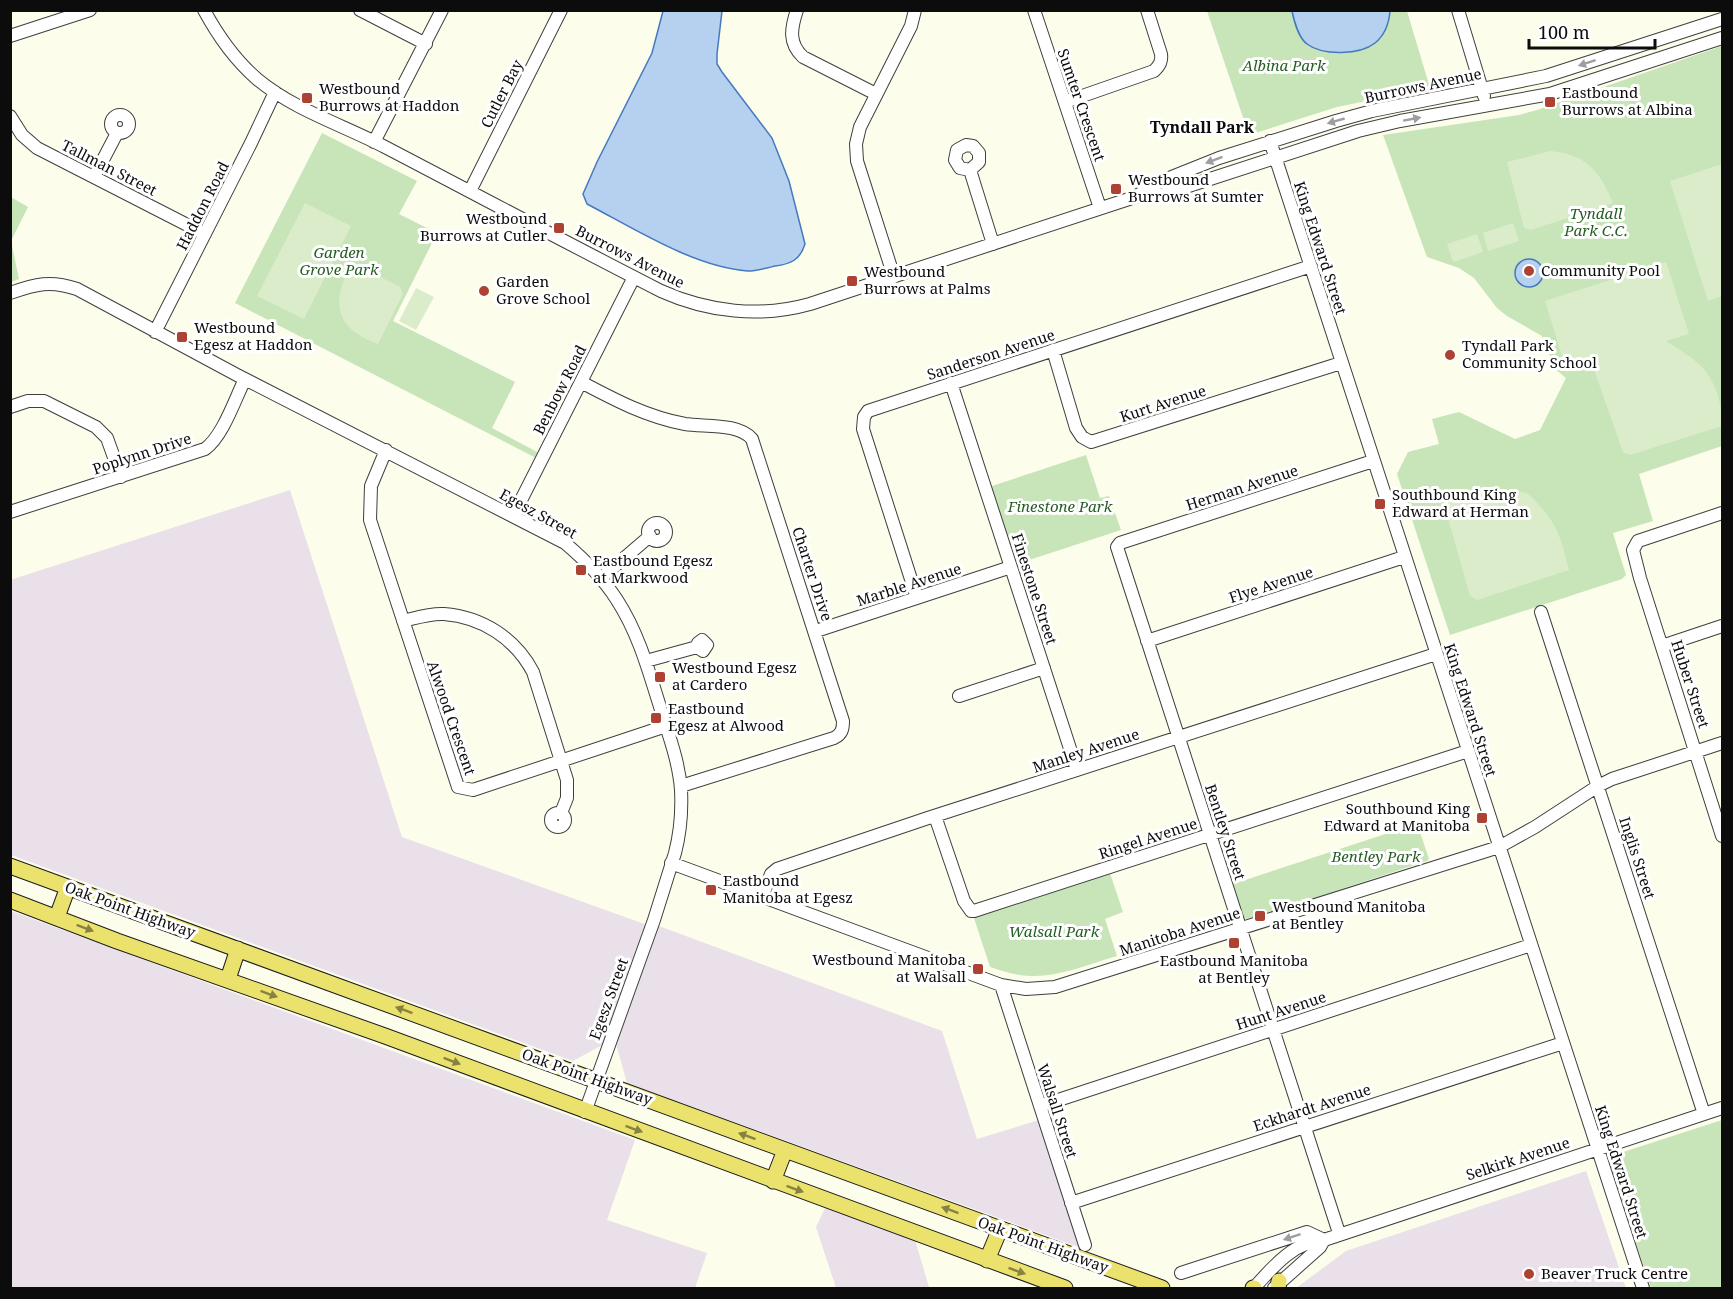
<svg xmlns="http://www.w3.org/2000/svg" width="1733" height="1299" viewBox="0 0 1733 1299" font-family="'Noto Serif',serif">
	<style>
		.industrial { fill: #eae0e9 }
		.green { fill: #c8e4b9 }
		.pitch { fill: #dbecca }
		.water { fill: #b6d0f0; stroke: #4479bf; stroke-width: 1.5 }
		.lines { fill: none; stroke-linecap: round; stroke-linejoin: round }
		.minor-casing { stroke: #3f3f3f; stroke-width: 14 }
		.major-casing { stroke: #1d1d1d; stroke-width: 17 }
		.minor { stroke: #fff; stroke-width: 12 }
		.major { stroke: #ebe26e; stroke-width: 15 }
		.oneway { fill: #9e9e9e }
		.oneway2 { fill: #878242 }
		.poi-dot { fill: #ad4132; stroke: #fff; stroke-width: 2 }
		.labels { text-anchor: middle; stroke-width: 6; stroke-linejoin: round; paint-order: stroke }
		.park-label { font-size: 15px; font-style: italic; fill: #255c23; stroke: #fff }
		.street-label { font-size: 15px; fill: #0c0c0c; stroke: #fff }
		.poi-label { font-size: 15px; fill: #0c0c0c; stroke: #fff; text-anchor: start }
		.neighbourhood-label { font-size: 16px; font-weight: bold; fill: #0c0c0c; stroke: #fff }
	</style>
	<rect width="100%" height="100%" fill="#fdfdec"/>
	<path class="industrial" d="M290,490L402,837L650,926L606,1043L573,1061L11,855L10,580Z
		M11,911L635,1140L607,1220L707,1253L695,1288H11Z
		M659,926L942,1031L977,1139L1042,1119L1081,1248L627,1083L616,1044Z
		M1586,1171L1626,1288H1296L1346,1251Z
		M826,1206L915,1240L929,1287L923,1288H836L816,1227Z"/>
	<path class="green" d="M1207,11H1407L1430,88L1337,107L1249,135Z
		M1722,46V446L1639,474L1653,521L1613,533L1626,575L1622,579L1450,635L1397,474L1408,452L1439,444L1432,419L1459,412L1515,439L1540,430L1566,378L1555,369L1542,336L1507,316L1497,308L1474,278L1459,268L1427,257L1383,135L1519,115L1537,110Z
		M322,133L417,181L399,214L437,233L393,321L515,382L492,428L539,453L536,458L235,303Z
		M11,197L28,207L11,241L19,279L11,282Z
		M1086,455L1100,498L1109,496L1121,530L1014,565L989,487Z
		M1413,825L1418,826L1429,859L1427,861L1249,919L1242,918L1232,886L1233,884Z
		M1110,873L1123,912L1105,919L1117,956C1089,964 1059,977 1031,976C1017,976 1003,971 990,967L973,915Z
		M1722,1120V1288H1651L1610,1166L1614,1155L1619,1150L1617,1154Z"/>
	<path class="pitch" d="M1550,151C1586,154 1600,171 1613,203L1531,230L1524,228L1507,162Z
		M1722,164V296L1708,301L1670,181Z
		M305,203L351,226L304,319L257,296Z
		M1513,223L1519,241L1488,251L1483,233Z
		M1477,234L1483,252L1453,262L1447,244Z
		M352,262L400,287L403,294L378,344C332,327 332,301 352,262Z
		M1666,262L1689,334L1666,341C1678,349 1692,357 1702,367C1716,382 1723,406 1722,426L1630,455L1623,452L1592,364L1567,372L1545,301Z
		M416,288L434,297L416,330L399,321Z
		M1493,490C1504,490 1516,489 1526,493C1532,496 1536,502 1540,506C1560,528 1562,544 1569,570L1477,600L1470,596L1444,504L1477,493Z"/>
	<path class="water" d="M663,11H722L717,54V64L722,72L772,138L789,181L805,244C800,260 791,264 775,266C767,268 756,271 748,271C694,267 635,229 587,204L583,194L597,162L652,53Z
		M1292,11V10L1390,11C1389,23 1385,35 1375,43C1360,55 1323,56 1307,44C1299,38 1294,21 1292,11Z
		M1515 273a14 14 0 1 1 28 0a14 14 0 1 1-28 0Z"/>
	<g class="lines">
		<defs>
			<path id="minor" d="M204,10C218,36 234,59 257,79C294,110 343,125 385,147C477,195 569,244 661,291C708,312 760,318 810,304L1135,197L1164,194L1358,131L1400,121L1550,94L1722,38
				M360,10L426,44
				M797,10C791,28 788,43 803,57L876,94
				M1034,10L1100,208
				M1458,10L1484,96
				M10,36L90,10
				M1065,102L1154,71C1160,65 1162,61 1161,54L1147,10
				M111 124a9 9 0 1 1 18 0a9 9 0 1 1-18 0Z
				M10,116L22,135L37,148L205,234
				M1270,141L1643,1288
				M374,142L442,10
				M970,170L979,162V153L973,146L966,145L957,150L955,160L960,168L970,170L993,244
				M94,177L117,133
				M470,191L561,10
				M1138,195L1159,182L1219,158L1336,121L1372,111L1546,76L1722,19
				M894,277L857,161L856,144L860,127L911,26L915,10
				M10,293C36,284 50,280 77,289L237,375L565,543C585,560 603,578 617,600C639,634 649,672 661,710C669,736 679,762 681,790C682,810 680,834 675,853L654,920L585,1112
				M155,332L251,143L275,92
				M1053,350L1076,428L1082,437L1091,442L1341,363
				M581,382C615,400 647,417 685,424C705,427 739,423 752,439L843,721C843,729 842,734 834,738L681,786
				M951,383L1077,770
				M10,407L28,401H44L96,427L107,438L121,477
				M386,450L371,486L370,520L458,787L473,790L666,726
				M10,512L205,449C223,436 235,399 245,379
				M1722,513L1638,541L1633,550L1640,578L1722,836
				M513,516L634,277
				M648 532a9 9 0 1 1 18 0a9 9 0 1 1-18 0Z
				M601,578L650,536
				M917,598L863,429L864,417L868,411L1311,266
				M1541,612L1704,1114
				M403,621C416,618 430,613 444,614C482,617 515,638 533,672L567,780V798L561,813
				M816,631L1011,567
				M1147,641L1404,557
				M1662,646L1722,626
				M646,661L697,647L703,651L707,645L702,640L698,643L697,647
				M959,696L1044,668
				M551 820a7 7 0 1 1 14 0a7 7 0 1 1-14 0Z
				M935,816L964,901L971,911H974L1468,751
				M671,863L1001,985L1026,989L1055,987L1499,847L1535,827L1598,786L1612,779L1722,743
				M762,897L771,874L777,869L928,818L1436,654
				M1001,985L1085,1245
				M1040,1106L1531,945
				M1071,1203L1563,1043
				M1339,1233L1117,547L1120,543L1373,461
				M1181,1273L1307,1232L1322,1239
				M1254,1288C1271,1269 1295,1240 1324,1240L1722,1108
				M1274,1288L1320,1247L1324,1240"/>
			<path id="major" d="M10,866L1162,1288
				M10,900L117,941L385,1036L1065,1288
				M57,917L68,887
				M228,979L238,949
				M773,1181L785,1150
				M987,1260L1000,1229
				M1253,1288H1254
				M1278,1288L1279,1281"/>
		</defs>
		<use href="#minor" class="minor-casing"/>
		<use href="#major" class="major-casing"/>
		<use href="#minor" class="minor"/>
		<use href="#major" class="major"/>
	</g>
	<defs><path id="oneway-solid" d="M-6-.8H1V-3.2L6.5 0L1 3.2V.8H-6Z" transform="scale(1.5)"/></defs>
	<g class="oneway">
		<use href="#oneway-solid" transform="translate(1587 63) rotate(162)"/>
		<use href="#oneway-solid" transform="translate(1412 119) rotate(-10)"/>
		<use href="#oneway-solid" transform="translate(1336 121) rotate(164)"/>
		<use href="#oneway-solid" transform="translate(1214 160) rotate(159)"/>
		<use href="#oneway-solid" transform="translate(1292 1237) rotate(162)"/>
	</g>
	<g class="oneway2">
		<use href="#oneway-solid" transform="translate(85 928) rotate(21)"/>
		<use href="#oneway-solid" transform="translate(269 994) rotate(20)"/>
		<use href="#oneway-solid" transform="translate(404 1010) rotate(-160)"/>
		<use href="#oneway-solid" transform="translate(452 1061) rotate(21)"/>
		<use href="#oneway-solid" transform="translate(634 1129) rotate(20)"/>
		<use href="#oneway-solid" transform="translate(747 1136) rotate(-160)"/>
		<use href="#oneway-solid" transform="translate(795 1189) rotate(20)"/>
		<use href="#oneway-solid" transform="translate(950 1210) rotate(-160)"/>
		<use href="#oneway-solid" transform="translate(1017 1271) rotate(20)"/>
	</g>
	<g class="poi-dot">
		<rect x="301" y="92" width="12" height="12" rx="3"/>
		<rect x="1544" y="96" width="12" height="12" rx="3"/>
		<rect x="1110" y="183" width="12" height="12" rx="3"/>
		<rect x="553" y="222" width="12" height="12" rx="3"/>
		<circle cx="1529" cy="271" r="6"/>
		<rect x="846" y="275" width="12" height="12" rx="3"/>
		<circle cx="484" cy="291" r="6"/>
		<rect x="176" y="331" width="12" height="12" rx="3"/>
		<circle cx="1450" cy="355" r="6"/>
		<rect x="1374" y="498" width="12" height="12" rx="3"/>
		<rect x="575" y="564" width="12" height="12" rx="3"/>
		<rect x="654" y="671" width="12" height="12" rx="3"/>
		<rect x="650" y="712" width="12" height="12" rx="3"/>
		<rect x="1476" y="812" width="12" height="12" rx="3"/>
		<rect x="705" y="884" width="12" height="12" rx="3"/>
		<rect x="1254" y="910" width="12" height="12" rx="3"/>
		<rect x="1228" y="937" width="12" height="12" rx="3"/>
		<rect x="972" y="963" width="12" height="12" rx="3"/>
		<circle cx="1529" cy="1274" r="6"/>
	</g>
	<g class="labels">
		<g class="park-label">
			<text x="1284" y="71">Albina Park</text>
			<text x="1596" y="219">Tyndall<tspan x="1596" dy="17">Park C.C.</tspan></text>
			<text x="339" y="258">Garden<tspan x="339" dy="17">Grove Park</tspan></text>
			<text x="1060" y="512">Finestone Park</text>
			<text x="1376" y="862">Bentley Park</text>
			<text x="1054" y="937">Walsall Park</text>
		</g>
		<g class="street-label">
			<text transform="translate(1423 86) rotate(-12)" y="5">Burrows Avenue</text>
			<text transform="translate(502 94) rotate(-63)" y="5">Cutler Bay</text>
			<text transform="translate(1081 105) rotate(71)" y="5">Sumter Crescent</text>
			<text transform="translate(109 168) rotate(27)" y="5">Tallman Street</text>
			<text transform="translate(203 206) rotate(-63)" y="5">Haddon Road</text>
			<text transform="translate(1320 248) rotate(72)" y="5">King Edward Street</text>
			<text transform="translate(630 257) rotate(27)" y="5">Burrows Avenue</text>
			<text transform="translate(991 355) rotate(-18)" y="5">Sanderson Avenue</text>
			<text transform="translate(560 390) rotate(-63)" y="5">Benbow Road</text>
			<text transform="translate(1163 404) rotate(-18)" y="5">Kurt Avenue</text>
			<text transform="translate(142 454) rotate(-18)" y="5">Poplynn Drive</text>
			<text transform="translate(1242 488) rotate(-18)" y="5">Herman Avenue</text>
			<text transform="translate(538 514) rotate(29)" y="5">Egesz Street</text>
			<text transform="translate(812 574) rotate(72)" y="5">Charter Drive</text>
			<text transform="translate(909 585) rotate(-18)" y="5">Marble Avenue</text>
			<text transform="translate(1271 585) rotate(-18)" y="5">Flye Avenue</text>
			<text transform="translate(1034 589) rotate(72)" y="5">Finestone Street</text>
			<text transform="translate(1690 684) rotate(72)" y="5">Huber Street</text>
			<text transform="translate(1470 710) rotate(72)" y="5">King Edward Street</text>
			<text transform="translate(451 718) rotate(71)" y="5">Alwood Crescent</text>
			<text transform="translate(1086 751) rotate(-18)" y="5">Manley Avenue</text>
			<text transform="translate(1225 832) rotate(72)" y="5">Bentley Street</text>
			<text transform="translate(1148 839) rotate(-18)" y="5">Ringel Avenue</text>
			<text transform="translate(1637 858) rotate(72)" y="5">Inglis Street</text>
			<text transform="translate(130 910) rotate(20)" y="5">Oak Point Highway</text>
			<text transform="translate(1180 932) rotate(-18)" y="5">Manitoba Avenue</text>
			<text transform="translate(609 999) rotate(-70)" y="5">Egesz Street</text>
			<text transform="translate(1281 1011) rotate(-18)" y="5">Hunt Avenue</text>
			<text transform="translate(587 1077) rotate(20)" y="5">Oak Point Highway</text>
			<text transform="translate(1312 1108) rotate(-18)" y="5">Eckhardt Avenue</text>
			<text transform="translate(1057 1111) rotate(72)" y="5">Walsall Street</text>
			<text transform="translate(1518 1159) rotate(-18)" y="5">Selkirk Avenue</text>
			<text transform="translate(1621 1172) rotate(72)" y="5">King Edward Street</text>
			<text transform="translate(1043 1245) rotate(20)" y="5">Oak Point Highway</text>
		</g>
		<g class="poi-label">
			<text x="319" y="94">Westbound<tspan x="319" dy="17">Burrows at Haddon</tspan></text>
			<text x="1562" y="98">Eastbound<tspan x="1562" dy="17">Burrows at Albina</tspan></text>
			<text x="1128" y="185">Westbound<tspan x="1128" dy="17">Burrows at Sumter</tspan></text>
			<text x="547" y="224" text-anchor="end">Westbound<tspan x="547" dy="17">Burrows at Cutler</tspan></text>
			<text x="1541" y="276">Community Pool</text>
			<text x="864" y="277">Westbound<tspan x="864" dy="17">Burrows at Palms</tspan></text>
			<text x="496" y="287">Garden<tspan x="496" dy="17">Grove School</tspan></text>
			<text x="194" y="333">Westbound<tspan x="194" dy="17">Egesz at Haddon</tspan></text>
			<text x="1462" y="351">Tyndall Park<tspan x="1462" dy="17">Community School</tspan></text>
			<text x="1392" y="500">Southbound King<tspan x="1392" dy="17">Edward at Herman</tspan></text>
			<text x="593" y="566">Eastbound Egesz<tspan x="593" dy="17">at Markwood</tspan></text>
			<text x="672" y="673">Westbound Egesz<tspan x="672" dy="17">at Cardero</tspan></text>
			<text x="668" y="714">Eastbound<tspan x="668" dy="17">Egesz at Alwood</tspan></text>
			<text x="1470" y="814" text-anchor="end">Southbound King<tspan x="1470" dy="17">Edward at Manitoba</tspan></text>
			<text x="723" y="886">Eastbound<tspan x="723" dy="17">Manitoba at Egesz</tspan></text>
			<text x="1272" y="912">Westbound Manitoba<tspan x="1272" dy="17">at Bentley</tspan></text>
			<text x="966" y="965" text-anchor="end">Westbound Manitoba<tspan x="966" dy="17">at Walsall</tspan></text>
			<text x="1234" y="966" text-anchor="middle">Eastbound Manitoba<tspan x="1234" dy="17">at Bentley</tspan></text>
			<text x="1541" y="1279">Beaver Truck Centre</text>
		</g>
		<g class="neighbourhood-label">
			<text x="1202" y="133">Tyndall Park</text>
		</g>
	</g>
	<rect width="1733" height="1299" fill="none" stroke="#0c0c0c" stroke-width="24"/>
	<path d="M1529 39v9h126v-9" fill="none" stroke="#0c0c0c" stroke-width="3"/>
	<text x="1538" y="39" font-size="18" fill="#0c0c0c" stroke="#ffffff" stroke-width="4.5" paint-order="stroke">100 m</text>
</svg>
